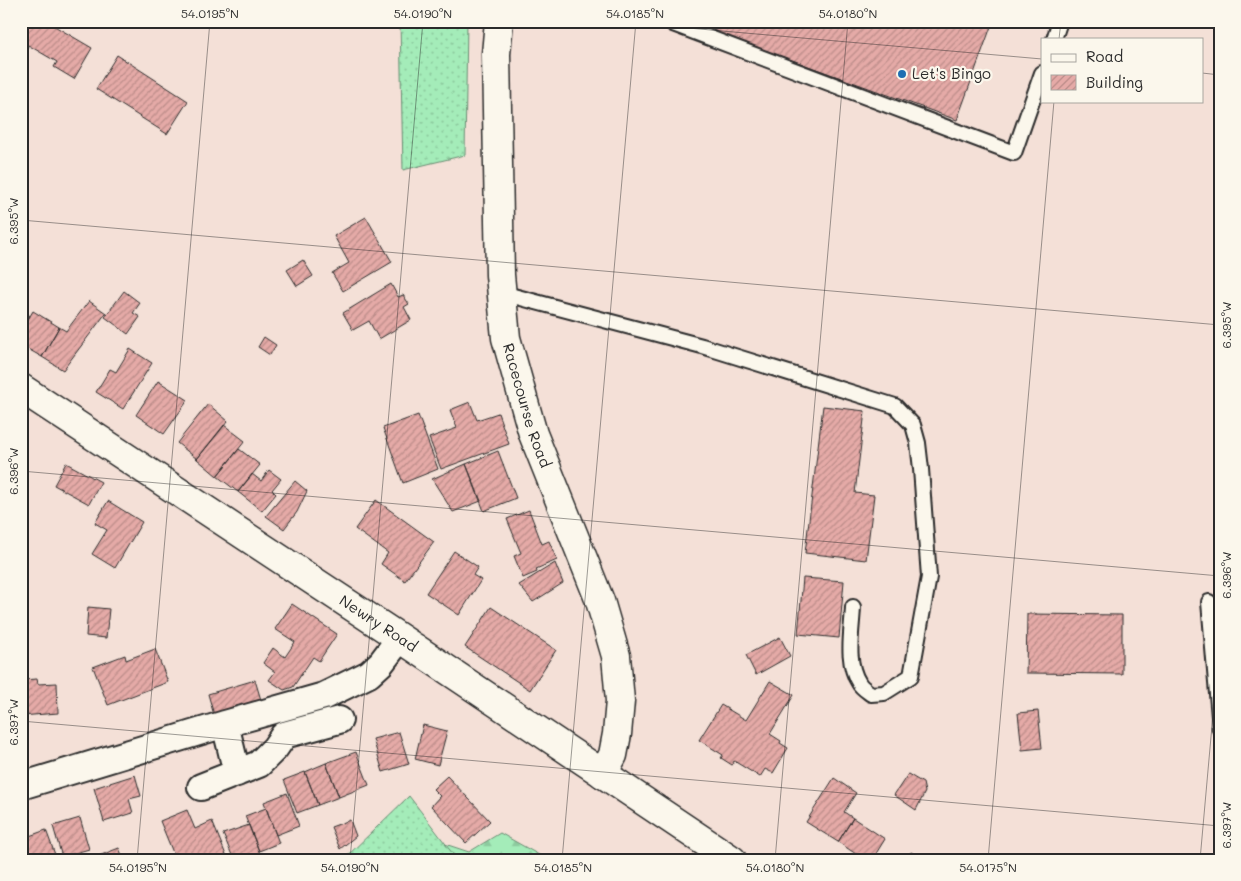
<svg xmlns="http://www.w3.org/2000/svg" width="1241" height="881" viewBox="0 0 1241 881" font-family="Mali,sans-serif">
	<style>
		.grass { fill: url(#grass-dots); stroke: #688c72 }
		.forest { fill: url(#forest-firs); stroke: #688c72 }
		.building { fill: url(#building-hatch); stroke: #2b2b2b }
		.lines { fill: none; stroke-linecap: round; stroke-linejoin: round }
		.lane-casing { stroke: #2b2b2b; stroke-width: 18 }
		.street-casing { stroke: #2b2b2b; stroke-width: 30 }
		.secondary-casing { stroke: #2b2b2b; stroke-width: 31 }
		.lane { stroke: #fbf7ec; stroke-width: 14 }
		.street { stroke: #fbf7ec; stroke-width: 26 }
		.secondary { stroke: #fbf7ec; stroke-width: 28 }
		.ticks { fill: none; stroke: #2b2b2b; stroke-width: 1; stroke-opacity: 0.45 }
		.poi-dot { fill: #1f6fb2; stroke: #fbf7ec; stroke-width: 2 }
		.labels { text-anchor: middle; stroke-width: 4.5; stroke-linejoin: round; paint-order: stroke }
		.poi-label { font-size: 15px; fill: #2b2b2b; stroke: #fbf7ec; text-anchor: start }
		.street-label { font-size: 15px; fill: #2b2b2b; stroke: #fbf7ec }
		.neatline { fill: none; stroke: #2b2b2b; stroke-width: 2 }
		.ticks-label { font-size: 12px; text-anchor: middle; fill: #2b2b2b }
	</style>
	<defs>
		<pattern id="grass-dots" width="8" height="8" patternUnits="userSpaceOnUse" patternTransform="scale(1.25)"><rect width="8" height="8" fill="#a4ecb9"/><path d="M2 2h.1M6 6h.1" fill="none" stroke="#8dcb9f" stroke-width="1.8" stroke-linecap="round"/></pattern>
		<pattern id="forest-firs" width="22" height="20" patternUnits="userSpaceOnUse" patternTransform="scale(1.25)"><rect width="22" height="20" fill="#a4ecb9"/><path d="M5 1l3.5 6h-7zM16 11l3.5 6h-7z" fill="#8dcb9f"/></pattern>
		<pattern id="building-hatch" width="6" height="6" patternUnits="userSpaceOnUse" patternTransform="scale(1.25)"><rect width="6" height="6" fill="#e5aaa7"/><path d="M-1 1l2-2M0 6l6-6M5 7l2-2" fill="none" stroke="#ba8b88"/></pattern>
	</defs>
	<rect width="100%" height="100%" fill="#f4e0d7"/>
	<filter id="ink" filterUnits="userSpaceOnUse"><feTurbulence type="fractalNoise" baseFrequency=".02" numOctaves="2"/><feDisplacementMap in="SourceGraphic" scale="10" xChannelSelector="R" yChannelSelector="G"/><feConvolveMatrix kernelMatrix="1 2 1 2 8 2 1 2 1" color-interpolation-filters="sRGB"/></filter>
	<g filter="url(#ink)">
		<path class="grass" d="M400,21H467L465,155L403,170Z
			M409,796L458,860H343Z"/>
		<path class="forest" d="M500,833L548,860H458L445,844L469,852Z"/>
		<path class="building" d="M21,21H46L92,48L74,79L54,67L57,62L28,45L27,48L21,44Z
			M705,21H993L957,120L703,28Z
			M117,55L188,101L167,134L96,89Z
			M366,217L392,262L343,291L332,273L349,263L334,236Z
			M303,260L313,276L297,286L287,270Z
			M391,284L398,297L403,295L409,304L404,307L411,320L379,339L369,321L353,330L343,313Z
			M124,291L140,303L133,313L140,317L128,334L105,317Z
			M89,301L106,313L63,370L42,357L59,327L66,331Z
			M21,310L30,316L21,331Z
			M33,311L59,327L42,357L21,345V331Z
			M264,337L276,345L270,355L258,347Z
			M130,349L152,363L123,409L96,392L110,369L116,372Z
			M158,381L188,400L164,434L136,415Z
			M470,402L477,420L498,413L509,444L441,469L429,438L457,428L450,410Z
			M208,404L228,421L197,459L177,443Z
			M823,406L865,411L855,493L874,495L866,560L805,553Z
			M418,415L438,469L403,483L383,428Z
			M224,425L245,441L217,476L197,459Z
			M239,449L260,465L238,492L217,476Z
			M498,451L516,498L484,511L466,464Z
			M66,463L101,482L89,504L54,485Z
			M466,464L481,501L453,512L432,479Z
			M269,470L281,479L272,490L276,494L262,511L238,492L252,474L261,481Z
			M295,481L307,491L297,512L284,529L266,516Z
			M376,500L434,542L405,581L381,564L388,553L355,529Z
			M108,501L142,522L115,568L92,554L107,530L95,523Z
			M529,510L542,544L549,541L557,560L536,569L537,572L523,578L514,556L521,553L507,519Z
			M454,551L478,567L473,575L481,580L459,615L426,593Z
			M555,563L563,583L533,602L519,585Z
			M803,578L844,581L839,638L798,634Z
			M292,604L337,634L319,661L313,657L293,687L284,690L269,680L275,672L263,663L273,648L285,657L295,642L275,629Z
			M88,607L109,609L106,638L86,636Z
			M491,607L556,650L530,690L465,647Z
			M1027,614L1122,615V674L1026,673Z
			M780,637L790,656L756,675L746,655Z
			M155,649L168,682L108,705L93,667L125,655L126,660Z
			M37,679L38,684L57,683L58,713L21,716V680Z
			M255,680L261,700L214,715L208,694Z
			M770,681L794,695L770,734L781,741L780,743L788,748L773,773L765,769L760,777L734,761L732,765L721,758L723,755L699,740L721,705L746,720Z
			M1038,711L1042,748L1022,750L1018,713Z
			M423,725L447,731L438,765L415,759Z
			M399,732L409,764L383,772L373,739Z
			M356,752L369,785L339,797L326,763Z
			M326,763L339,797L318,805L305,772Z
			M305,772L318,805L297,813L284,780Z
			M908,774L923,783L925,792L916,810L894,795Z
			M135,775L141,796L129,799L133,813L104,822L94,788Z
			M447,776L490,821L466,843L431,806L440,796L433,789Z
			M834,778L856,793L844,812L853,818L838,842L806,822Z
			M287,793L299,826L276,835L264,802Z
			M266,808L279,843L259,851L245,816Z
			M187,810L195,829L212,821L228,860H208L206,855L195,860H176L160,821Z
			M80,818L89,849L62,857L53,826Z
			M853,818L885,839L872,860H865L838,842Z
			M350,820L356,836L340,849L331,827Z
			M249,825L262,859L234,860L223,834Z
			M46,830L57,860H21V839Z
			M119,848L124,860H91V859Z
			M911,852L923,860H906Z"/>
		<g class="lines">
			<defs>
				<path id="lane" d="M674,21L673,24L1014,153L1042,73
					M1054,39L1060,21
					M502,293L702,346L895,406L913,425L918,443L921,469L929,577L911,676L884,693L871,694C867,691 861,687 859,683C845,661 852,632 853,607
					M1209,602L1220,729"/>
				<path id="street" d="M225,724L237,773
					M21,786L225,724L324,696L369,674L381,663L400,638
					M201,787L259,764L275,748L284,735L339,720"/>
				<g id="secondary">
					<path id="s1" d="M499,21L496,54L500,275L506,338L533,434L600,601L616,656L620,701L617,734L613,755L603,774"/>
					<path id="s2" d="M21,388L400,638L732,860"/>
				</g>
			</defs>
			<use href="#lane" class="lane-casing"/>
			<use href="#street" class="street-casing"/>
			<use href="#secondary" class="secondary-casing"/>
			<use href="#lane" class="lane"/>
			<use href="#street" class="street"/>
			<use href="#secondary" class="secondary"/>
		</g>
	</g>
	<path class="ticks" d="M608,21L1042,59M1059,39L1061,21M1202,73L1220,75M21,220L1220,325M21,471L1220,576M21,721L1220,826M137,860L210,21M350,860L423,21M562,860L636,21M775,860L848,21M988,860L1054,101M1200,860L1220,636"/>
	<circle class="poi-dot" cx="902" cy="74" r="5"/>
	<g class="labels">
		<g class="poi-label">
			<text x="912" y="79">Let's Bingo</text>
		</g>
		<g class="street-label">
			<text dy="5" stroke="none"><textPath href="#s1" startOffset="388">Racecourse Road</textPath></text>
			<text dy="5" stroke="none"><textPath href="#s2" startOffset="428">Newry Road</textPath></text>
		</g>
	</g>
	<rect width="1241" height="881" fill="none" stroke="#fbf7ec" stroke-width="55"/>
	<rect x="1041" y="38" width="162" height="65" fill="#fbf7ec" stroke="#a8a59f"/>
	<rect x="1051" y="54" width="25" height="8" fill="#fbf7ec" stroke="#a8a59f"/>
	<text x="1086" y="62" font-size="15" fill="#2b2b2b">Road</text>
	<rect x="1051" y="75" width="25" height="15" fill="url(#building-hatch)" stroke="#a8a59f"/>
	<text x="1086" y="88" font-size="15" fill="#2b2b2b">Building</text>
	<rect x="28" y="28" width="1186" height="826" class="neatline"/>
	<g class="ticks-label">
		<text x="210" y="18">54.0195°N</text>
		<text x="423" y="18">54.0190°N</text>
		<text x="635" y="18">54.0185°N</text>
		<text x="848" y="18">54.0180°N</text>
		<text transform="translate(14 221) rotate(-90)" y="4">6.395°W</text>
		<text transform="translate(1227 325) rotate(-90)" y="4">6.395°W</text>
		<text transform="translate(14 471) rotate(-90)" y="4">6.396°W</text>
		<text transform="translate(1227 575) rotate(-90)" y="4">6.396°W</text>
		<text transform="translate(14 722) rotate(-90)" y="4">6.397°W</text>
		<text transform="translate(1227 825) rotate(-90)" y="4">6.397°W</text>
		<text x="138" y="872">54.0195°N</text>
		<text x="350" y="872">54.0190°N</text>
		<text x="563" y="872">54.0185°N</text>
		<text x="775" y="872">54.0180°N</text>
		<text x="988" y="872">54.0175°N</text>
	</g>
</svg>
